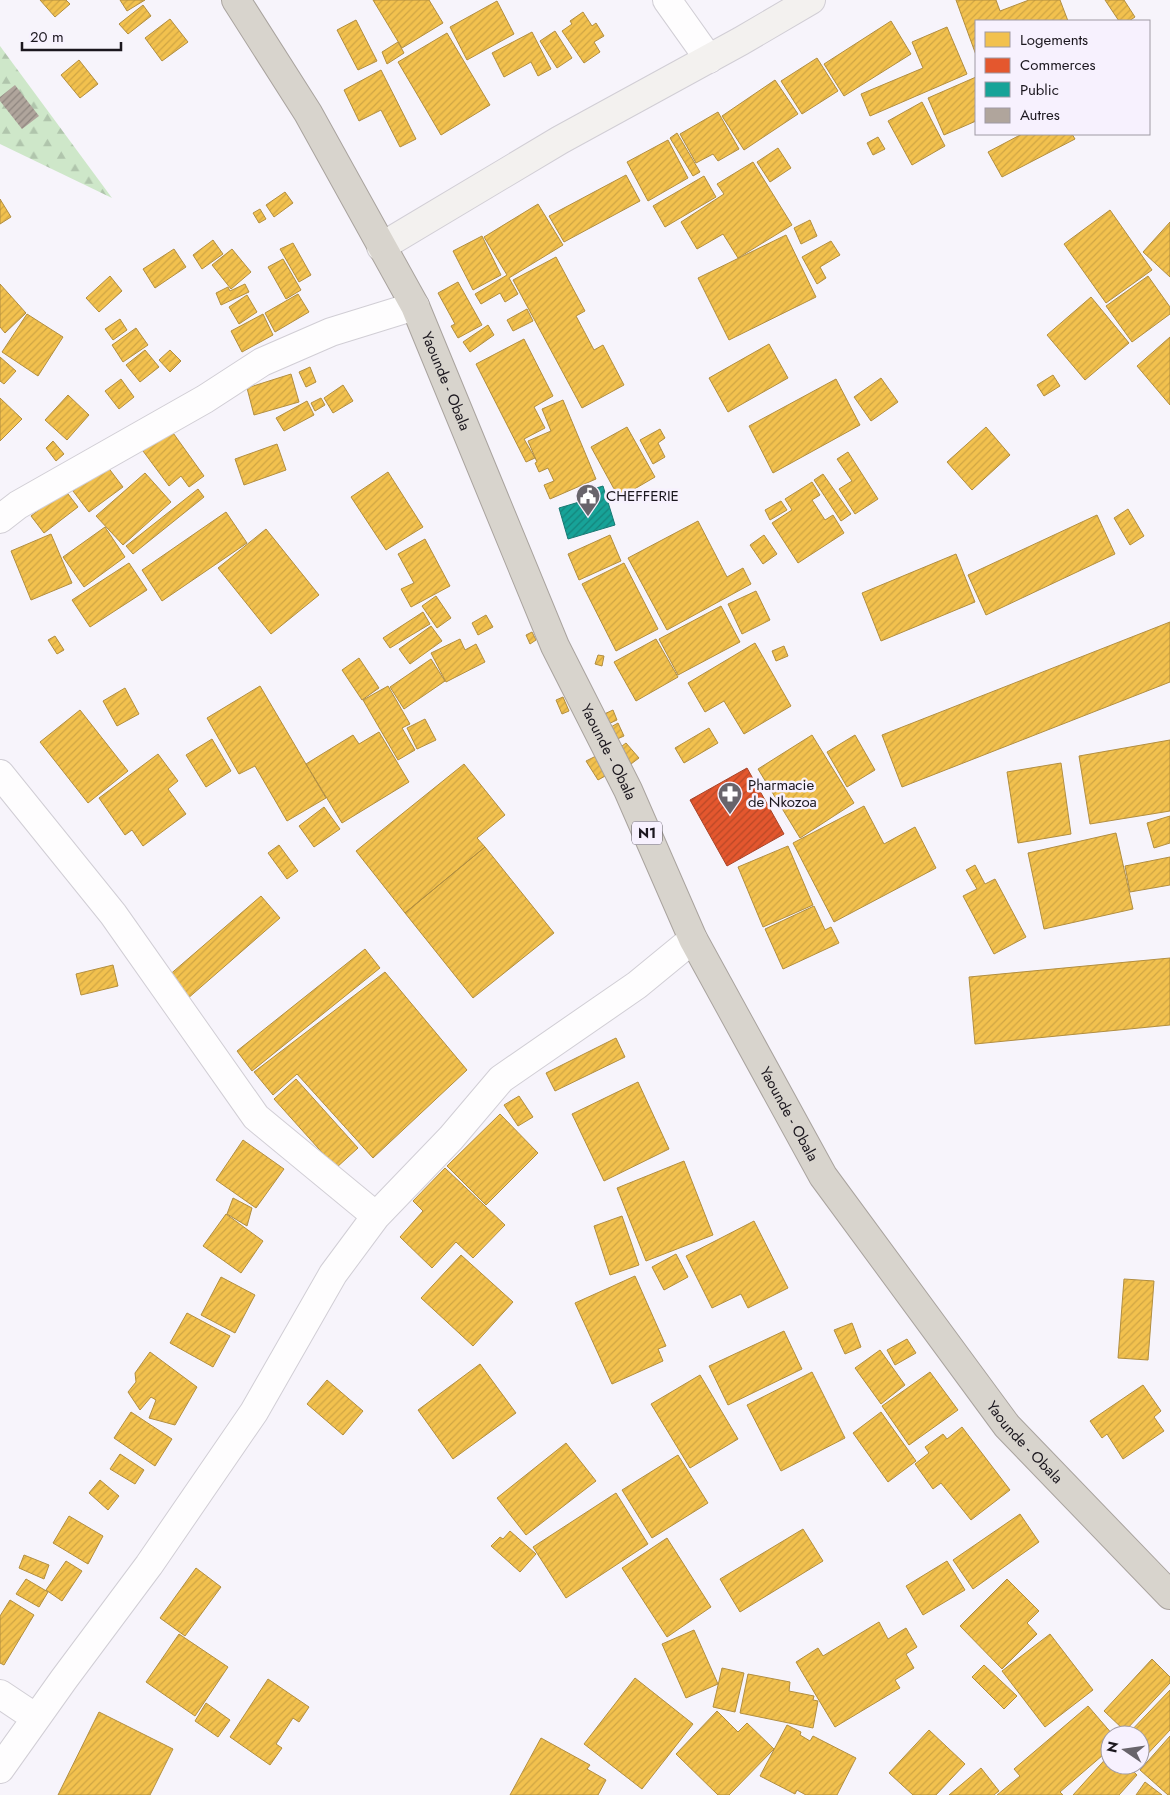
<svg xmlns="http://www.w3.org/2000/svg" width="1170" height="1795" viewBox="0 0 1170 1795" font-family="Jost,sans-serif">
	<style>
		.forest { fill: url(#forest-firs) }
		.homes { fill: url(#homes-hatch); stroke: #b28e40 }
		.shops { fill: url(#shops-hatch); stroke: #a84429 }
		.public { fill: url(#public-hatch); stroke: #187973 }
		.building { fill: url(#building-hatch) }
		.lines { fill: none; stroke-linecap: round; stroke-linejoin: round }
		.street-casing { stroke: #d1ced5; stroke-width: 30 }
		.secondary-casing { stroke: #d1ced5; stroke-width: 30 }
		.highway-casing { stroke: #a9a39e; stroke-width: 30 }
		.street { stroke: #fefdfe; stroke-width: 28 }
		.secondary { stroke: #f3f1ef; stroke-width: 28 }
		.highway { stroke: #d8d4cd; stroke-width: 28 }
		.labels { text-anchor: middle; stroke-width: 5; stroke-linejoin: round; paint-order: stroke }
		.shield { fill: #f7f1fe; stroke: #5d5861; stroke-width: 1 }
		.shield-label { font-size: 14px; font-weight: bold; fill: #1b171e }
		.street-label { font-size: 15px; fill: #1b171e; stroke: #f7f1fe }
		.poi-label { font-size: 15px; fill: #1b171e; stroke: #f7f1fe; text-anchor: start }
	</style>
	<defs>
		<pattern id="forest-firs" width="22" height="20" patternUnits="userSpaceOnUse" patternTransform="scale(1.25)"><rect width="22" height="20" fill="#cee7c9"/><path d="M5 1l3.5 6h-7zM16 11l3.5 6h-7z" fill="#b0c5ac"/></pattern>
		<pattern id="homes-hatch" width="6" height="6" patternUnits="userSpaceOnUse" patternTransform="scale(1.25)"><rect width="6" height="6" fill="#f2c14e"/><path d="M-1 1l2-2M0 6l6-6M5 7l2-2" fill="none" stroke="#cfa544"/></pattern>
		<pattern id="shops-hatch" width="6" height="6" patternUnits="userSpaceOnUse" patternTransform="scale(1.25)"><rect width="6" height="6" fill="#e4572e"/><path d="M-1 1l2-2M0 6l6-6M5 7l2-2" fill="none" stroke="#b84727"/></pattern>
		<pattern id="public-hatch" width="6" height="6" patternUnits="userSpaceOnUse" patternTransform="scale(1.25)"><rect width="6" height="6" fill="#17a398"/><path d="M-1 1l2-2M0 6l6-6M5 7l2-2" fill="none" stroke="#14847b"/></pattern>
		<pattern id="building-hatch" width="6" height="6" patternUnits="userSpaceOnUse" patternTransform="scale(1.25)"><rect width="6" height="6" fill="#b0a59c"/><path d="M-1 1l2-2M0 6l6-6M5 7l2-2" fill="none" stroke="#8e857f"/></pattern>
	</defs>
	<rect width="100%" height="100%" fill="#f7f4fb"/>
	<path class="forest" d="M0,46L112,198L0,144Z"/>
	<path class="homes" d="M40,0H66L70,4L55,17Z
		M120,0H145L127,11Z
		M373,0H429L443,23L402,48Z
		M956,0H996L1000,11L1029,0H1060L1068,21H976V55Z
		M1105,0H1124L1135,17L1129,21H1119Z
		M497,1L514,34L467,60L450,27Z
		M143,5L151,16L128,34L119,24Z
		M583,12L592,26L596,23L604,36L594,42L600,52L584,63L562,31L572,24L570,21Z
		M170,19L188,42L162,61L145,38Z
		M356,20L377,61L358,70L337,30Z
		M891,21L911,54L844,96L824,64Z
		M947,27L967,74L870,116L861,94L923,68L912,42Z
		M555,31L572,58L557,68L540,41Z
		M532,32L551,69L538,76L531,62L504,77L492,53Z
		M447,33L490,105L441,135L398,62Z
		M398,42L404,53L387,64L382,52Z
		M817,58L838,91L802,114L781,81Z
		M79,60L98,84L80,98L61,75Z
		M381,70L416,139L400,147L381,110L359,121L344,90Z
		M976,77V121L944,135L928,98Z
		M775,80L798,114L744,150L722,116Z
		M922,102L945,146L912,165L888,121Z
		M718,112L739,149L718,161L713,154L696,163L680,134Z
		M677,133L700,172L693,176L670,138Z
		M1022,134H1072L1075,139L1002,177L988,152Z
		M878,137L885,149L873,155L867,143Z
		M668,140L688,178L648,201L627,162Z
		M778,148L791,168L770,182L757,162Z
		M753,162L792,225L738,258L723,234L697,249L681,222L724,194L717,184Z
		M626,175L640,201L564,242L549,216Z
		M704,176L716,197L665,227L653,206Z
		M285,192L293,203L274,217L266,205Z
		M0,199L11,217L0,224Z
		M538,204L563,245L509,278L518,294L505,302L500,293L481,304L475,294L507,275L484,237Z
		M260,209L266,219L259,223L253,213Z
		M1110,210L1152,270L1106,303L1064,244Z
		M810,220L817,236L801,244L794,228Z
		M1170,222V277L1143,252Z
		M786,235L816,297L729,340L698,278Z
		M482,236L501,275L473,290L453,251Z
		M213,240L223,254L202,269L193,255Z
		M831,241L840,255L820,267L826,278L817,284L802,257Z
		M293,243L311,275L299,282L280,249Z
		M174,249L186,267L155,288L143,269Z
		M232,249L251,272L231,289L212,265Z
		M556,257L585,311L576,316L594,350L603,345L624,385L582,408L513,280Z
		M283,259L301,290L286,299L268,267Z
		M110,276L122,291L99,312L86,298Z
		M1148,276L1170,307V314L1132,342L1106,306Z
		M458,282L482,325L458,338L451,326L455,324L438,293Z
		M0,284L26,313L5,333L0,327Z
		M245,284L249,292L221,305L216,293L228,287L230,291Z
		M298,294L309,312L275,332L265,313Z
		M247,295L257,312L239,324L229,307Z
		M1091,297L1129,343L1085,380L1047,335Z
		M527,309L533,321L513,331L507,320Z
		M27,314L63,337L38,376L2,352Z
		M263,314L273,335L242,352L231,331Z
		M120,319L127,330L113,340L105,329Z
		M488,325L494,335L470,352L463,342Z
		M136,328L148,345L123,362L112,345Z
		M1170,337V405L1137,366Z
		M524,339L553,396L534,407L545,428L524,439L535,458L526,462L476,364Z
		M769,344L788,378L728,412L709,378Z
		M145,350L159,367L140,382L126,365Z
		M170,350L181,361L170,372L159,360Z
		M0,357L16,371L4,384L0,381Z
		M310,367L316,382L306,387L299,372Z
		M291,374L299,402L254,415L247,388Z
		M1053,375L1060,386L1044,396L1037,385Z
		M881,378L898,402L871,421L854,397Z
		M121,379L134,397L119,409L105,391Z
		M836,379L860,425L773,473L749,426Z
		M343,385L353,401L333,413L324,398Z
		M68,395L89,415L67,440L45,420Z
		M0,398L22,419L0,441Z
		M321,398L325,405L315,411L311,403Z
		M563,400L596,479L550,499L544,485L554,481L548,468L539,472L535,463L537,462L528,441L551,431L542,409Z
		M307,401L314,415L284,431L276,418Z
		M627,427L655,477L619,498L591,447Z
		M986,427L1010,455L972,490L947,462Z
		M660,429L665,438L658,443L665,457L653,464L640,440Z
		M171,430L204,476L189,487L181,476L169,486L143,451Z
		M53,441L64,454L56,461L46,448Z
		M277,444L286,470L244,485L235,459Z
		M848,452L878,499L855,514L839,489L852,481L837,459Z
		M107,466L123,487L89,512L73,491Z
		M388,472L423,527L386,550L351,497Z
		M145,473L171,502L123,545L96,516Z
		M823,474L851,514L841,521L814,480Z
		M812,482L820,495L812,500L825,520L833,515L844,533L798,563L772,523L792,510L785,499Z
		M198,489L204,497L133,554L126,546Z
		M65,490L78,507L44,533L31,516Z
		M781,501L787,510L770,520L765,510Z
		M1128,509L1144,536L1130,545L1114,518Z
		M226,512L247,543L162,601L142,570Z
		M1097,515L1115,554L986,615L968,575Z
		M698,521L727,577L743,568L751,584L667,630L628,558Z
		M105,527L125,557L84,587L63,557Z
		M266,529L319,595L271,634L218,568Z
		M51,534L72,583L31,600L11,551Z
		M610,535L621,561L579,580L568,554Z
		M764,535L777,554L763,564L750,545Z
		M425,539L450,586L411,607L401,589L414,583L398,554Z
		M956,554L975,602L881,641L862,593Z
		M129,563L147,590L90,627L72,600Z
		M624,563L658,629L616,651L582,584Z
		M756,591L770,620L742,634L728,604Z
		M436,596L451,618L437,628L422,606Z
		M721,606L740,642L678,675L659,639Z
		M423,612L430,624L390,648L383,638Z
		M486,615L493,627L478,635L472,623Z
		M1170,622V682L902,787L882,735Z
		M431,626L442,641L410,664L399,649Z
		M532,632L536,640L530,644L526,635Z
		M55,636L64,650L57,654L48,640Z
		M460,639L465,650L476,644L485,662L446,682L431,653Z
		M656,639L678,677L636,701L614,662Z
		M755,643L791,706L744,734L724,701L705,712L688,683Z
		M784,646L788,656L776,661L772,651Z
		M598,655L604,656L602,666L595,664Z
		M359,658L379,688L362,700L342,670Z
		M431,659L445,681L404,709L390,687Z
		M260,686L326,798L287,821L255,766L239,774L207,718Z
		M388,686L410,724L402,728L415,750L398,760L363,700Z
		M125,688L139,714L117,726L103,701Z
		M563,697L569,711L562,714L556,700Z
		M80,710L128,771L88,803L40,742Z
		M613,710L617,720L606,725L602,715Z
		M425,719L436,740L417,749L407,728Z
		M618,723L624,736L615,740L609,728Z
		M709,728L718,743L684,763L675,748Z
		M379,732L409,782L342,823L306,764L353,735L359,744Z
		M812,735L854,803L800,838L758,769Z
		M855,735L875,770L847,787L827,752Z
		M212,739L231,771L206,787L186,755Z
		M1170,740V811L1090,824L1079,756Z
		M626,743L639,758L631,764L618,749Z
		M158,754L178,781L168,789L186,814L143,846L132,830L125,835L99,798Z
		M596,756L607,775L598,780L586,761Z
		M1061,763L1071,834L1018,843L1007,772Z
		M464,764L505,815L477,838L485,847L405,913L356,851Z
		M864,806L884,844L915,827L936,868L834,922L793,843Z
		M324,807L340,829L314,847L299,826Z
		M1170,816V843L1154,848L1147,823Z
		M1116,833L1133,909L1044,929L1028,853Z
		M279,845L298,871L287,879L268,853Z
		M788,846L813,905L763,927L738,867Z
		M485,847L554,933L473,998L405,913Z
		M1170,857V885L1130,892L1125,866Z
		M975,865L985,884L995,879L1026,937L994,954L963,896L977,889L966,870Z
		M261,896L280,918L186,1000L167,977Z
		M814,906L825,930L831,927L839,943L783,969L765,929Z
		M365,949L380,968L252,1071L237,1051Z
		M1170,958V1025L975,1044L969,977Z
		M113,965L118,986L81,995L76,974Z
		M385,972L467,1070L373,1158L297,1074L273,1095L254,1072Z
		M616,1038L625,1057L555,1091L546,1073Z
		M296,1079L358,1148L336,1168L274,1099Z
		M638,1082L669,1149L604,1181L572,1114Z
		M519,1096L533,1117L518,1126L504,1105Z
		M500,1114L538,1153L486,1205L447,1166Z
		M243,1140L284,1169L256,1208L216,1180Z
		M684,1161L713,1235L646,1261L617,1188Z
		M445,1168L505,1225L473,1258L456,1242L432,1268L400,1237L423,1211L413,1201Z
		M233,1198L252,1208L247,1226L227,1214Z
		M226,1214L263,1241L241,1273L203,1246Z
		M622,1216L639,1265L610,1275L594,1226Z
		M754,1221L788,1288L748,1308L741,1294L712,1308L686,1256Z
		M676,1254L688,1277L664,1290L652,1267Z
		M461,1255L513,1302L473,1346L421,1298Z
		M635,1276L666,1346L658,1349L663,1361L612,1384L575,1303Z
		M221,1277L255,1295L235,1333L201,1315Z
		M1124,1279L1154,1281L1148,1360L1118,1358Z
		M187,1313L230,1336L213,1367L170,1343Z
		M852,1323L861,1347L845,1354L834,1330Z
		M784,1331L802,1369L728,1405L709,1366Z
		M907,1339L916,1353L895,1365L887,1350Z
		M880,1350L905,1385L881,1404L855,1368Z
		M150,1352L197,1387L175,1425L149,1418L156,1400L151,1397L140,1410L128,1392L136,1382L135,1373Z
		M480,1364L516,1413L453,1459L418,1410Z
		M812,1372L845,1438L781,1471L747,1405Z
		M930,1372L958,1410L909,1445L882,1406Z
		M700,1375L738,1439L690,1468L651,1404Z
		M327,1380L363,1411L343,1435L307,1404Z
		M1143,1385L1161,1411L1154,1417L1164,1431L1123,1459L1107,1434L1102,1438L1090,1421Z
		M131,1412L172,1439L155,1466L114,1438Z
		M881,1412L916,1461L888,1482L853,1433Z
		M962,1427L1010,1490L971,1520L941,1483L933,1489L915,1464L929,1453L925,1447L943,1434L947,1439Z
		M566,1443L596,1481L526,1535L497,1498Z
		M120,1454L144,1470L135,1484L110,1469Z
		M678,1455L708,1503L652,1538L622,1490Z
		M100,1480L119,1496L108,1510L89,1493Z
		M616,1493L648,1544L566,1598L533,1547Z
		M1020,1514L1039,1542L973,1589L953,1560Z
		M69,1516L103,1536L88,1564L53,1543Z
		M803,1529L823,1561L740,1612L720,1579Z
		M510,1531L536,1554L520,1572L491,1546L500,1537L503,1539Z
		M667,1538L711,1607L667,1637L622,1568Z
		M24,1555L49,1565L44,1579L19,1568Z
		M66,1561L82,1571L62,1601L46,1590Z
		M947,1561L965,1590L923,1615L906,1586Z
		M196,1568L221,1587L185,1636L160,1618Z
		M26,1579L48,1592L39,1607L16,1594Z
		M1007,1579L1039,1611L1027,1623L1037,1634L1002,1669L960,1626Z
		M10,1600L34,1615L4,1665L0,1663V1616Z
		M879,1622L888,1639L906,1628L917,1647L906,1654L914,1668L895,1680L900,1688L835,1727L796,1662L818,1648L823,1656Z
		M694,1630L718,1684L686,1698L662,1644Z
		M179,1634L228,1667L195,1716L146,1682Z
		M1050,1634L1093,1690L1045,1727L1002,1671Z
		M1152,1659L1170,1677V1683L1125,1731L1104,1711Z
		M984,1665L1017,1696L1004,1709L972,1677Z
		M722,1668L744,1673L735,1712L713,1707Z
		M748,1674L790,1682L789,1691L814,1696L813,1700L818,1701L813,1728L740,1713Z
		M635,1678L693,1724L642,1789L584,1744Z
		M268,1679L309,1707L299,1722L293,1718L276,1744L282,1748L270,1765L230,1737Z
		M1170,1690V1730L1140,1762V1735H1127Z
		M206,1703L230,1720L218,1737L195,1721Z
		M1088,1706L1113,1735H1110V1749L1060,1792L1063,1795H997L1020,1776L1014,1769Z
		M717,1711L738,1732L747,1723L774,1749L729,1795H718L676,1754Z
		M99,1712L173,1749L150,1795H58Z
		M787,1725L801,1732L800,1735L810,1741L813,1736L856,1758L837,1795H806L797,1790L795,1794L760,1776Z
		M929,1730L965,1764L936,1795H913L889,1773Z
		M1170,1736V1795H1168L1140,1770Z
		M541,1738L590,1765L587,1769L606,1780L598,1795H510Z
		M1110,1754V1765H1127L1137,1775L1119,1795H1073Z
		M981,1768L999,1791L994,1795H949Z
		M1145,1782L1162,1795H1136Z"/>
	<path class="shops" d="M747,768L784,834L727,866L690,800Z"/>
	<path class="public" d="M603,486L615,525L568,539L559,508L596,497L593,489Z"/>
	<path class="building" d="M15,85L39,116L22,129L0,101V97Z"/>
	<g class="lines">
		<defs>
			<path id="street" d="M667,0L709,59
				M0,519L18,505L205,399L262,362L331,332L415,306
				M0,774L113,914L256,1117L376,1216
				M0,1694L36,1718
				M0,1769L64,1679L149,1565L254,1412L333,1274L376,1216L451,1138L501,1079L637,985L693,939"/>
			<path id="secondary" d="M381,247L560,140L741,41L811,0"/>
			<g id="highway">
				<path id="s1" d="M236,0L308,113L415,306L555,646L628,790L693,939L823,1176L1007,1426L1170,1595"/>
			</g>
		</defs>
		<use href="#street" class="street-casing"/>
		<use href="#secondary" class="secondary-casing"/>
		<use href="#highway" class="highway-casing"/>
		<use href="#street" class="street"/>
		<use href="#secondary" class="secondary"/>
		<use href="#highway" class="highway"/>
	</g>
	<defs>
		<symbol id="civic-pin" viewBox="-11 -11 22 30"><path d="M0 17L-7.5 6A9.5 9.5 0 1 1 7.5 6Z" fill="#68646b" stroke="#f7f1fe"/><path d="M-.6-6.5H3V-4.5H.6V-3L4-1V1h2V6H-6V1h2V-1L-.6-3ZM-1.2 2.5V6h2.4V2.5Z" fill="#fff"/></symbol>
		<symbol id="pharmacy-pin" viewBox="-11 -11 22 30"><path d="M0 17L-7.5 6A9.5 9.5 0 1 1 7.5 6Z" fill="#68646b" stroke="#f7f1fe"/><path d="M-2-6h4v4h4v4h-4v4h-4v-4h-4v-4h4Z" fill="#fff"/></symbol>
	</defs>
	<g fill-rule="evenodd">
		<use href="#civic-pin" x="574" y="482" width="28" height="38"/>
		<use href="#pharmacy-pin" x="716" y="780" width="28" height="38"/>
	</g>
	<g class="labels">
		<rect class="shield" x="632" y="821.5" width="30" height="23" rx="4"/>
		<g class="shield-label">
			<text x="647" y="838">N1</text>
		</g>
		<g class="street-label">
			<text dy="5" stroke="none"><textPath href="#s1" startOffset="436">Yaounde - Obala</textPath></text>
			<text dy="5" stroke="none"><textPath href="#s1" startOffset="841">Yaounde - Obala</textPath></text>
			<text dy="5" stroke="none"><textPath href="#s1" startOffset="1246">Yaounde - Obala</textPath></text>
			<text dy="5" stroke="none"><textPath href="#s1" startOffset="1651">Yaounde - Obala</textPath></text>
		</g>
		<g class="poi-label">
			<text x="606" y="501">CHEFFERIE</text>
			<text x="748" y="790">Pharmacie<tspan x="748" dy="17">de Nkozoa</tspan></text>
		</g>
	</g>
	<rect x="975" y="20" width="175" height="115" fill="#f7f1fe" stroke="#9f9aa4"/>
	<rect x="985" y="32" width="25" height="15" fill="#f2c14e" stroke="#9f9aa4"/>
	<text x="1020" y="45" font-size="15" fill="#1b171e">Logements</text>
	<rect x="985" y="58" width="25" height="15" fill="#e4572e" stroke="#9f9aa4"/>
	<text x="1020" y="70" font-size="15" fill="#1b171e">Commerces</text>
	<rect x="985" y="82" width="25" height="15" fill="#17a398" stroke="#9f9aa4"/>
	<text x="1020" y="95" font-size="15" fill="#1b171e">Public</text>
	<rect x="985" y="108" width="25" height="15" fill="#b0a59c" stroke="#9f9aa4"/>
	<text x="1020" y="120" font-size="15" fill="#1b171e">Autres</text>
	<g transform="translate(1125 1750) rotate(283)"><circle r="24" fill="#f7f1fe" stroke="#9f9aa4"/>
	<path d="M0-4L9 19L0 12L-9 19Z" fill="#68646b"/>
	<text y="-8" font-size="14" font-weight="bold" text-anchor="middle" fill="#1b171e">N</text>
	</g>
	<path d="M22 42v8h99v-8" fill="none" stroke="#1b171e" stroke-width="2.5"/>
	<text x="30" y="42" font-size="15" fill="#1b171e" stroke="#f7f1fe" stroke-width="4" paint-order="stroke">20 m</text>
</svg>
